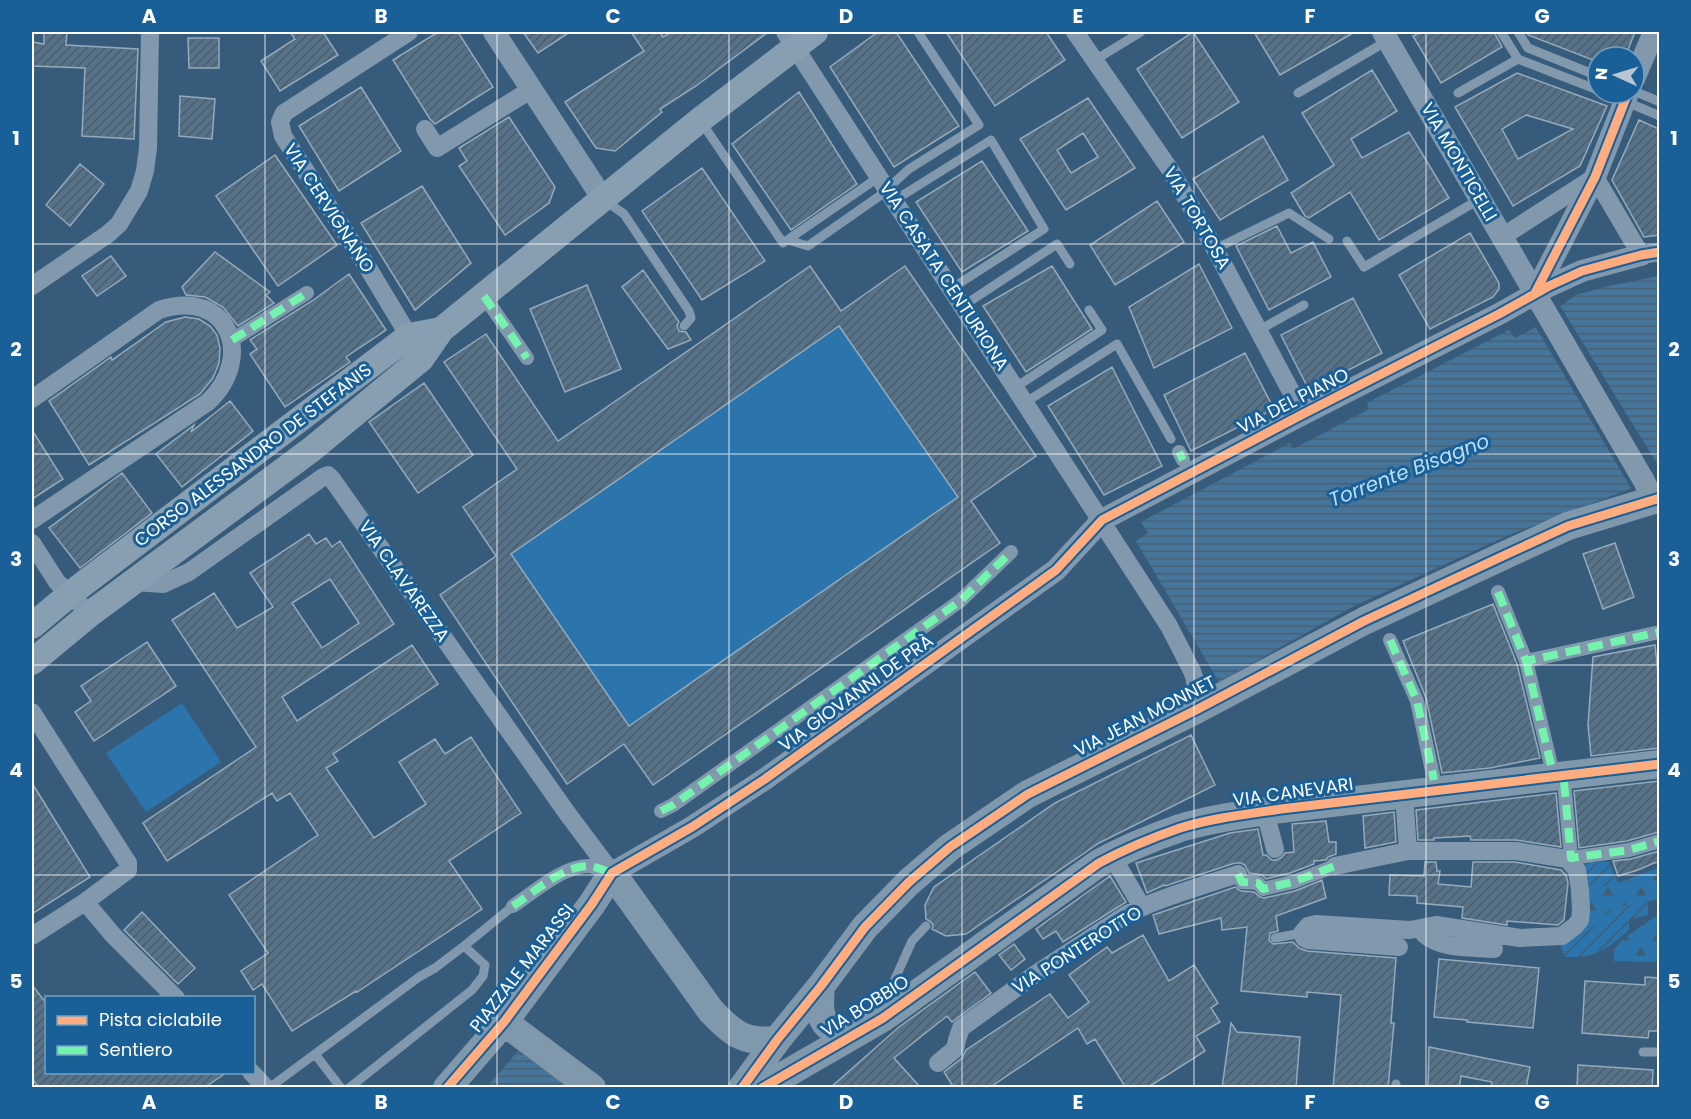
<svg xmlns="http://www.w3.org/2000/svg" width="1691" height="1119" viewBox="0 0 1691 1119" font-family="Poppins,sans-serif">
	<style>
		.forest { fill: url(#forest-firs) }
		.garden { fill: url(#garden-furrows) }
		.pitch { fill: #2c75ac }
		.water { fill: url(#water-rules) }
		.pier { fill: #375c7b }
		.building { fill: url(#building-hatch); stroke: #95aabb; stroke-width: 1.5; fill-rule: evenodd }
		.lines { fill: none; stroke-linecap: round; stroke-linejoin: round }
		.service { stroke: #8198ad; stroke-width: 9 }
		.pedestrian { stroke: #8198ad; stroke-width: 14 }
		.minor { stroke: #8198ad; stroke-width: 18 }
		.tertiary { stroke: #8198ad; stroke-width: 22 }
		.secondary { stroke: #889fb1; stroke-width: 26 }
		.primary { stroke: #7f98ab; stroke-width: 28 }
		.quiet { stroke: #73f3ae; stroke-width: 8; stroke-dasharray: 15 8; stroke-linecap: butt }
		.cycleway-casing { stroke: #1a6098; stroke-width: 13 }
		.cycleway { stroke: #ffac80; stroke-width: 9 }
		.grid { fill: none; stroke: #fff; stroke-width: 1.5; stroke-opacity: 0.55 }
		.labels { text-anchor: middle; stroke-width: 6; stroke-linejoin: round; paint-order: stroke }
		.street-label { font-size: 18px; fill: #fff; stroke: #1a6098 }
		.water-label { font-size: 20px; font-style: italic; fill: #bbdef7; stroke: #1a6098 }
		.neatline { fill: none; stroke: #fff; stroke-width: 2 }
		.grid-label { font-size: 20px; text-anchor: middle; font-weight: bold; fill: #fff }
	</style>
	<defs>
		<pattern id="forest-firs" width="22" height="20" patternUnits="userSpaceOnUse" patternTransform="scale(1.5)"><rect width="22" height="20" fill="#2c75ac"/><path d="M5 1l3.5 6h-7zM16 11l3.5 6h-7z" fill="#3e5e77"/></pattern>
		<pattern id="garden-furrows" width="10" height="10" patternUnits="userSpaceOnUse" patternTransform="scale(1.5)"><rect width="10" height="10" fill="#2c75ac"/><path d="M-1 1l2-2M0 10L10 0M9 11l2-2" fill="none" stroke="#3e5e77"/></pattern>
		<pattern id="water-rules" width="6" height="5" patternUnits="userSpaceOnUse" patternTransform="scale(1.5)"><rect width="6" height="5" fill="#46759c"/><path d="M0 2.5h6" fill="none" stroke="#495e70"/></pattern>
		<pattern id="building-hatch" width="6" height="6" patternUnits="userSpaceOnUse" patternTransform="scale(1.5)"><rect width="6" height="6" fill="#54728a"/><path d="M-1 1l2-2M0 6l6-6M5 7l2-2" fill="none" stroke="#4f5b65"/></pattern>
	</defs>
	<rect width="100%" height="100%" fill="#375c7b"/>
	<path class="forest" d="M1659,866V899L1606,910V921L1592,927L1579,928L1580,890L1618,883L1655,869Z
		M1659,914V962L1614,961V950L1623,939Z"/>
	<path class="garden" d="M1591,862H1609L1618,883L1580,890L1577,870Z
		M1648,901V915L1629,919V930C1606,950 1596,958 1565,957L1561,946V940L1583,928L1592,927L1606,921V910Z"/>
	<path class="pitch" d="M810,266L841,311L905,266L1036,456L971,501L1000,543L653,785L624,744L567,784L440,595L495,556L463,507Z
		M182,703L221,762L146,812L106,753Z"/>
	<path class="water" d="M1659,276V475L1627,490L1509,535L1354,606L1219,682L1136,541L1148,533L1141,522L1290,443L1293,449L1369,409L1367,403L1509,330L1515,338L1531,330L1548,319L1559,307L1576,295L1609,286Z
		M518,1051L569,1087L486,1088Z"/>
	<path class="pier" d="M1559,304L1659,467V477L1632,490L1534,324L1546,316Z"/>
	<path class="building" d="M44,32H67L66,45L138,49L134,139L82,136L85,68L32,66V42L44,44Z
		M290,32H323L338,55L280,91L261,61L295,39Z
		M438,32H458L493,87L435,124L430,119L393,60Z
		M523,32H570L538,53Z
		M631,32H660L663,37L672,32H768L696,86L660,109L662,112L615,151L596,148L565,102L644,51Z
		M878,32H896L959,126L894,167L830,67Z
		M946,32H1046L1065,60L995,106Z
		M1193,32L1239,102L1182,138L1137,69Z
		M1254,32H1355L1280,75Z
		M1421,32H1494L1502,47L1441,83L1413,36Z
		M1526,32H1635L1625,57H1598V62L1528,35Z
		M188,38H219V68H189Z
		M1372,70L1397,111L1351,139L1362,158L1409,132L1449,198L1379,240L1350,192L1309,218L1305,216L1291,193L1334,165L1302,113Z
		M1517,73L1607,106L1580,166L1513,206L1455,107ZM1526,115L1573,129L1518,159L1502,129Z
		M361,87L401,151L339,191L299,126Z
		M799,92L857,184L791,230L732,144Z
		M180,96L215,99L212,139L179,136Z
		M1088,98L1135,168L1066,210L1020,139ZM1083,133L1098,157L1071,173L1057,150Z
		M509,117L555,187L549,203L505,235L459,166L467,161L459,148Z
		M1639,120L1659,129V235L1644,237L1612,180Z
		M1263,136L1288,180L1220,220L1193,179Z
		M275,155L337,245L278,286L216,196Z
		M982,161L1028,231L962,272L916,202Z
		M80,164L104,184L70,226L46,205Z
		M702,168L765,261L702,300L642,211Z
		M422,186L471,263L415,310L361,223Z
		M1157,201L1184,242L1115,285L1090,245Z
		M1277,226L1291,253L1313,242L1331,277L1269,310L1236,246Z
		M1470,233L1499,283V289L1493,297L1430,329L1399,275Z
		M215,252L270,292L266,295L274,303L238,326L223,307L205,297L186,295L182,287Z
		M111,256L126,276L97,296L82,276Z
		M1199,264L1232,328L1154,368L1129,307Z
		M810,266L841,311L905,266L1036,456L971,501L1000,543L653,785L624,744L567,784L440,595L496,556L463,507L517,469L444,362L486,334L558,441ZM839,326L958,497L629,726L511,554Z
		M1052,266L1092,329L1026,372L983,306Z
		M643,270L679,322L677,325L679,331L686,332L691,340L668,349L622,287Z
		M349,274L386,330L346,357L350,362L285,407L250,354L257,349L250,340L312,301Z
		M587,285L621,369L565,392L530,309Z
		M1353,298L1382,353L1309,390L1281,335Z
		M185,317L199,319L210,326L217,335L220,348L219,363L213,378L200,394L89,465L49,401L111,357L112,360L166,322Z
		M1245,353L1274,409L1191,451L1164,395Z
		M1112,367L1162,466L1104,495L1048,406Z
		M424,383L473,455L418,493L369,422Z
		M230,401L253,431L182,487L156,454L194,425L191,432Z
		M32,430L63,479L32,499Z
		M122,473L152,513L80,568L49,528Z
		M309,534L316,544L326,538L332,547L340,541L394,624L282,697L297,721L412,645L438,684L333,754L338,761L326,768L374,838L426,804L399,762L435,739L445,754L471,737L521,813L449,861L482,909L357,992L356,991L292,1031L262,984L253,990L241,971L268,953L229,895L318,835L290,793L277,801L272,793L167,861L143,823L256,747L172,620L214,593L237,628L273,607L250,573ZM330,579L359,623L322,648L292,603Z
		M1615,543L1634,597L1603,609L1583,554Z
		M1493,604L1517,664L1540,758L1490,768L1442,773L1426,698L1403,641Z
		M147,642L176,686L94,741L75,712L91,701L81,686Z
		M1655,645L1659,683V748L1591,756L1588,725L1593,657Z
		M1191,735L1215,785L1099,843L966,934L946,936L932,929L933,925L931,922L926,919L925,905L934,887L1055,803Z
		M1659,781V832L1627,841L1579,848L1574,791Z
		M32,783L90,877L32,914Z
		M1556,793L1561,847L1516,840H1471L1470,836L1434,838V840H1418L1416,810Z
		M1394,812L1396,842L1365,848L1363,816Z
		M1326,821L1329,842H1336V854L1328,857L1326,860L1314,861V864L1290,873L1266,879L1262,875L1249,873L1245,865L1241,863H1235L1165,886L1164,885L1147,893L1136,863L1230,833L1258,829L1263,855H1266L1272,860H1277L1282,857L1285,853L1294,852L1292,824Z
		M1659,851V862L1654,863L1638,870L1618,876L1613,861L1631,859Z
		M1425,862H1436L1437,871H1440L1438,884L1471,887L1473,862H1515L1561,870L1566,875L1568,883L1564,920L1558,925L1507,921V925L1462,918L1463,907L1417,903V896L1389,895L1390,875L1424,876Z
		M1110,876L1126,902L1063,942L1056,931L1043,939L1036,929Z
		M1322,880L1326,898L1276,916L1278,931L1270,933L1269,940L1273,944L1293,942L1299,948L1307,951L1396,958L1391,1023H1394L1388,1088H1333L1341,995L1307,992V997L1241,991L1247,927L1222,930L1221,918L1159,934L1153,915L1235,887L1241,891L1254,892L1260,897L1264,898L1295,891Z
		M142,912L195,968L178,984L124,930Z
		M1143,935L1169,981L1194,965L1218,1003L1211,1008L1220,1022L1196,1036L1205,1051L1147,1088H1126L1095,1039L1087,1044L1078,1028L989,1088H954L944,1072L962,1058L966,1050L1050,994L1068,1018L1089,1002L1069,975L1107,947L1112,953Z
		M1014,944L1025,959L1011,970L999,955Z
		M1439,959L1539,968L1533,1028L1467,1022V1020L1434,1017Z
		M975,972L991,993L952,1022L947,1016L894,1058L921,1088H830L899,1027Z
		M1645,977L1659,978V1031H1649L1648,1038L1582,1033L1585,981L1645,985Z
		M32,985L46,1003V1072H227L204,1088H39L32,1078Z
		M1231,1023L1237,1032L1300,1037L1296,1088H1222Z
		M1429,1047L1530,1067L1526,1088H1491L1492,1082L1461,1076L1459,1088H1428Z
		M1578,1065L1653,1070L1652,1088H1577Z"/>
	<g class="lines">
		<path class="service" d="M1501,32L1518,59L1598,90
			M1518,32L1528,48L1598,76
			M1095,60L1141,32
			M1634,91L1660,102
			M1298,93L1387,41
			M1458,93L1518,59
			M1605,93L1660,116
			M700,120L783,243L879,177
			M887,189L909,169L979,125L918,32
			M604,200L624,214L689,311L691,318L684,326
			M895,200L991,140L1044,229L952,288
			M788,240L808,246L888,190
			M1347,241L1364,267L1480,199
			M1215,249L1289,213L1329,239
			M963,306L1057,244L1070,264
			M1259,330L1304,305
			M1016,387L1102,330L1089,310
			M1026,402L1117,344L1171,439
			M1275,938L1302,933
			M884,1010L886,999L912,941L926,926
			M1643,1052H1660
			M315,1054L341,1088
			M269,1088L419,977L435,968L464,946L513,906
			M349,1088L472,990L483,976L485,965L464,946
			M1396,1088V1084"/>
		<path class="pedestrian" d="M484,296L527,358
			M232,340L307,293
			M1179,452L1183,460
			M1498,592L1526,661L1660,632
			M1390,640L1417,701L1434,780
			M1526,661L1551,765
			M1564,782L1571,858L1629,850L1660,841
			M661,811L673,805L960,601L1011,552
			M1238,874L1242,882L1258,883L1263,889L1293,882L1335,866
			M513,906C533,893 564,865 589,866C597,867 605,871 612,873"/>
		<path class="minor" d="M409,32L284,113L280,122L283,136L362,258L409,336
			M785,32L1169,626L1192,671L1195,680L1196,710
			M1075,32L1171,171L1215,249L1303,414
			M425,129L437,148L532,89
			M1502,237L1595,177L1641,255L1660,252
			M32,286L108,234L119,224L139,191L145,171L148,148L150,32
			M32,399L159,310C228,287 256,357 208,402L32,520
			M32,543L57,582L90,614
			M134,582L163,584L189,572L323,477L328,475L332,479L567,813L612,873
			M32,712L128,863V870L85,902L32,936
			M1404,795L1408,851
			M1265,812L1275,849
			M1112,856L1142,907
			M1335,866L1408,851H1516L1567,859L1571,858
			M85,902L113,935L176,998
			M1423,929L1424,934C1441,950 1472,947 1494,949
			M1399,947L1308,940L1304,938L1302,933L1308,926L1316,924L1410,930L1436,925L1520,938L1562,936L1575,926L1580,920L1581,911L1580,890L1577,870L1567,859
			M938,1063L955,1049L957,1040L961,1028L1034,975L1127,914C1162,897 1201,886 1238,874
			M251,1072L266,1088"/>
		<path class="tertiary" d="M494,32L603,199
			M1383,32L1644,481L1653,500
			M1634,79L1654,32
			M1535,293L1595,177L1628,93
			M612,873L692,827L765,779L1056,570L1102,520L1303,414L1499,314L1549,286L1582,271L1641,255"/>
		<path class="secondary" d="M32,626L70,594L409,336L441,330
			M32,662L90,614L312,449L421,359L441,330L700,120L815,32"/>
		<path class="primary" d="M821,986C818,1016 820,1032 854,1034
			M504,1022L592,1088
			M447,1088L504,1022L592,904L612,873L711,1011C733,1034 744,1043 777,1040
			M742,1088L777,1040L821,986L865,927L909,882L950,847L1028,794L1196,710L1364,621L1503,556L1568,526L1660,498
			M762,1088L883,1018L1099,863C1123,850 1154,837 1180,828C1212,818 1248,814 1281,809L1660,764"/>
		<path class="quiet" d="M484,296L527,358
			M232,340L307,293
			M1179,452L1183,460
			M1498,592L1526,661L1660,632
			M1390,640L1417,701L1434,780
			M1526,661L1551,765
			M1564,782L1571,858L1629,850L1660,841
			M661,811L673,805L960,601L1011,552
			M1238,874L1242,882L1258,883L1263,889L1293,882L1335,866
			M513,906C533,893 564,865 589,866C597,867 605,871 612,873"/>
		<defs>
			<path id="cycleway" d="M1535,293L1595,177L1628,93
				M447,1088L504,1022L592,904L612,873L692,827L765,779L1056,570L1102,520L1303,414L1499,314L1549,286L1582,271L1641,255L1660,252
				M742,1088L777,1040L821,986L865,927L909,882L950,847L1028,794L1196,710L1364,621L1503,556L1568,526L1660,498
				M762,1088L883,1018L1099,863C1123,850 1154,837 1180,828C1212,818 1248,814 1281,809L1660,764"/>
		</defs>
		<use href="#cycleway" class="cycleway-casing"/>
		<use href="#cycleway" class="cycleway"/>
	</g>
	<path class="grid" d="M265,32V1088M497,32V1088M729,32V1088M962,32V1088M1194,32V1088M1426,32V1088M32,244H1660M32,454H1660M32,665H1660M32,875H1660"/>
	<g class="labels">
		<g class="street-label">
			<text transform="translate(1459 162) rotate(60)" y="6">VIA MONTICELLI</text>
			<text transform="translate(329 208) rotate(57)" y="6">VIA CERVIGNANO</text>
			<text transform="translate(1197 218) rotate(60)" y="6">VIA TORTOSA</text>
			<text transform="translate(944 276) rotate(57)" y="6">VIA CASATA CENTURIONA</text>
			<text transform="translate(1293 401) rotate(-27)" y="6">VIA DEL PIANO</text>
			<text transform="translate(253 455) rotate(-37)" y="6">CORSO ALESSANDRO DE STEFANIS</text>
			<text transform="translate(404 581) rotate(55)" y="6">VIA CLAVAREZZA</text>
			<text transform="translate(856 693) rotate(-36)" y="6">VIA GIOVANNI DE PRÀ</text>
			<text transform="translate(1145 716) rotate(-27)" y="6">VIA JEAN MONNET</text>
			<text transform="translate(1293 792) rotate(-8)" y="6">VIA CANEVARI</text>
			<text transform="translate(1077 950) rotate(-32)" y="6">VIA PONTEROTTO</text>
			<text transform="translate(522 968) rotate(-52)" y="6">PIAZZALE MARASSI</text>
			<text transform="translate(865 1006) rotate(-32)" y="6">VIA BOBBIO</text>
		</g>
		<g class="water-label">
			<text transform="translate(1409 470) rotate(-21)" y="7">Torrente Bisagno</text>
		</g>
	</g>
	<rect width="1691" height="1119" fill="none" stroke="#1a6098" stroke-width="66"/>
	<rect x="45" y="996" width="210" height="78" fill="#1a6098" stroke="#76a0c1" stroke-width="1.5"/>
	<rect x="57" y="1016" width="30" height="9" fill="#ffac80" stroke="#76a0c1" stroke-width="1.5"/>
	<text x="99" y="1026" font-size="18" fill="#ffffff">Pista ciclabile</text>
	<rect x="57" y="1046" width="30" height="9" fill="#73f3ae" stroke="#76a0c1" stroke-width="1.5"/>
	<text x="99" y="1056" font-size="18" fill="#ffffff">Sentiero</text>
	<g transform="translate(1616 75) rotate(274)"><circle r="28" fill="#1a6098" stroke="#76a0c1" stroke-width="1.5"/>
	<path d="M0-4.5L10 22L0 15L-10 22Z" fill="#b9c6d1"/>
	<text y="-9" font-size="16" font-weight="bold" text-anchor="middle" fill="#ffffff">N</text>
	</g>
	<rect x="33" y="33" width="1625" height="1053" class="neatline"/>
	<g class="grid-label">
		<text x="149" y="23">A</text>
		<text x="381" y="23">B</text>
		<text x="613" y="23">C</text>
		<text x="846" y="23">D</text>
		<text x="1078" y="23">E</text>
		<text x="1310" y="23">F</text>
		<text x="1542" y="23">G</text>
		<text x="16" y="145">1</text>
		<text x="1674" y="145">1</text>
		<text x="16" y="356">2</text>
		<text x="1674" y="356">2</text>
		<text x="16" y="566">3</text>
		<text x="1674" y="566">3</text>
		<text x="16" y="777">4</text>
		<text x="1674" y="777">4</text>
		<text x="16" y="988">5</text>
		<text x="1674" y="988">5</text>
		<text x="149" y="1109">A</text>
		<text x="381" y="1109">B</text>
		<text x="613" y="1109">C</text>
		<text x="846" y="1109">D</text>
		<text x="1078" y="1109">E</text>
		<text x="1310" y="1109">F</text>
		<text x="1542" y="1109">G</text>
	</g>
</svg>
